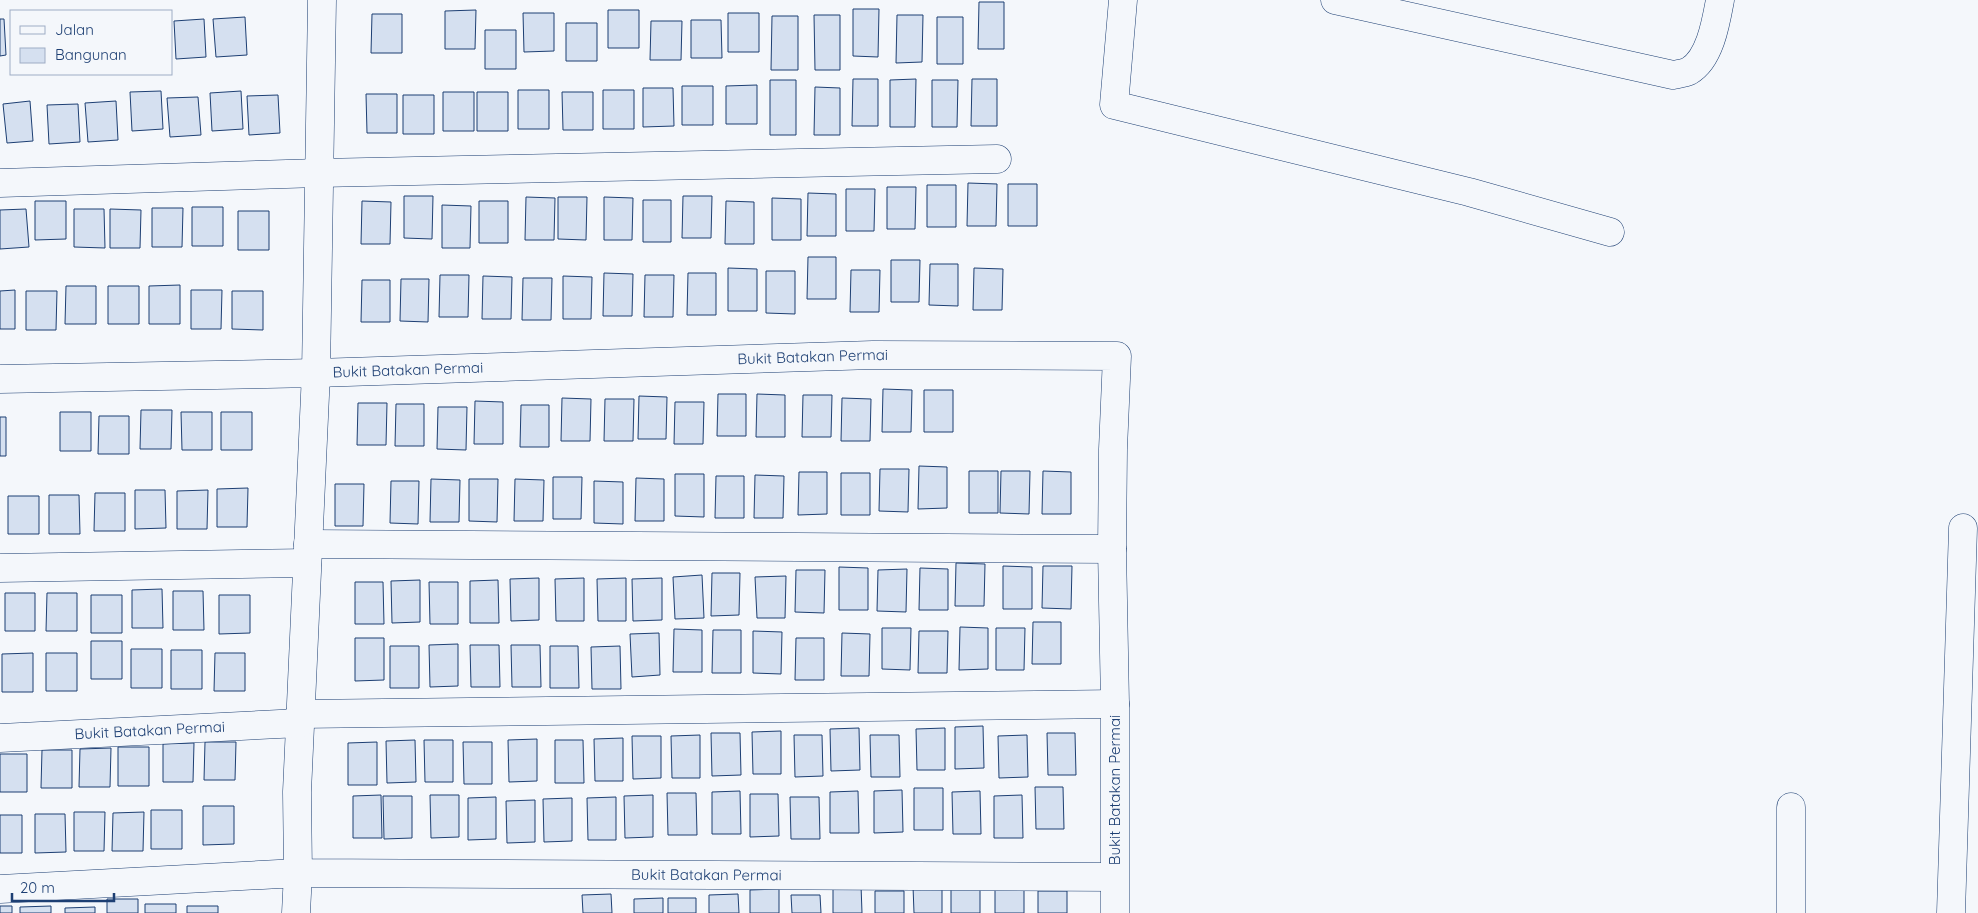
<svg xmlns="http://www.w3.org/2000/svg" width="1978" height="913" viewBox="0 0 1978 913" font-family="Quicksand,sans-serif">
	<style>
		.building { fill: #d5e0f0; stroke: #1d3f73 }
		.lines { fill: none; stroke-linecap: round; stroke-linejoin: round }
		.minor-casing { stroke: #1d3f73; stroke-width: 29 }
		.minor { stroke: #f4f7fb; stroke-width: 28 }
		.labels { text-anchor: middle; stroke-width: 4; stroke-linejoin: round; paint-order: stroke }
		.street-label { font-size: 15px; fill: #1d3f73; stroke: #f4f7fb }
	</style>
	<rect width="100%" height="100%" fill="#f4f7fb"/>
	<path class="building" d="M979,2H1004V49H978Z
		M853,9H879L878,57L853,56Z
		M476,10L475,49H445V11Z
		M608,10H639V48H608Z
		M523,13H554V51L524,52Z
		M728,13H759V52H728Z
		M372,14H402V53H371Z
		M814,15H840V70H815Z
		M897,15H923L922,62L896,63Z
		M772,16H798V70H771Z
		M245,17L247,55L216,57L213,19Z
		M937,17H963V64H937Z
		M0,19H4L6,55L0,56Z
		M204,19L206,57L176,59L174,21Z
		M691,20H721L722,58H691Z
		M651,21H682L681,60H650Z
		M566,23H597V61H566Z
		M485,30H516V69H485Z
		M853,79H878V126H852Z
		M916,79L915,127H890V80Z
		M972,79H997V126H971Z
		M770,80H796V135H770Z
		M932,80H958L957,127H932Z
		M757,85V124H726V86Z
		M682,86H713V125H682Z
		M815,87L840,88V135H814Z
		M643,88H673L674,126L643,127Z
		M518,90H549V129H518Z
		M603,90H634V129H603Z
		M161,91L163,129L132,131L130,92Z
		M241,91L243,129L212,131L210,93Z
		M443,92H474V131H443Z
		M477,92H508V131H477Z
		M562,92H593V130H563Z
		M366,94H397V133H367Z
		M278,95L280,133L249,135L247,96Z
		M403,95H434V134H403Z
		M198,97L201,135L170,137L167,98Z
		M30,101L33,141L7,143L3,104Z
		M116,101L118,140L88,142L85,103Z
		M78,104L80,142L49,144L47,105Z
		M968,183L997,184L996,226H967Z
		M1008,184H1037V226H1008Z
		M927,185H956V227H927Z
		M887,187H916L915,229H887Z
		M846,189H875L874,231H846Z
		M808,193L836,194V236H807Z
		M404,196H433L432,239L404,238Z
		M683,196H712L711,238H682Z
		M526,197L555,198L554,240H525Z
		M558,197H587L586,240L558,239Z
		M604,197L633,198L632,240H604Z
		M772,198L801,199V240H772Z
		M643,200H671V242H643Z
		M35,201H66V239L35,240Z
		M362,201L391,202L390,244H361Z
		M479,201H508V243H479Z
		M726,201L754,202V244H725Z
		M442,205L471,206L470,248H442Z
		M192,207H223V246H192Z
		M152,208H183L182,247H152Z
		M26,209L29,247L0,249V210Z
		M74,209H104L105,248L74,247Z
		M110,209L141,210L140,248H110Z
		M238,211H269V250H238Z
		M808,257H836V299H807Z
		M891,260H920L919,302H891Z
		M930,264H958V306L929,305Z
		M728,268L757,269V311H728Z
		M974,268L1003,269L1002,310H973Z
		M851,270H880L879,312H850Z
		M766,271H795V314L766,313Z
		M604,273L633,274L632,316H603Z
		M688,273H716V315H687Z
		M440,275H469L468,317H439Z
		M645,275H674L673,317H644Z
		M483,276L512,277L511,319H482Z
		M563,276L592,277L591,319H563Z
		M523,278H552L551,320H522Z
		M401,279H429L428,322L400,321Z
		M362,280H390V322H361Z
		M180,285V324H149V286Z
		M66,286H96V324H65Z
		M108,286H139V324H108Z
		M15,290V329H0V291Z
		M191,290H222L221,329H191Z
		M26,291H57L56,330H26Z
		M232,291H263V330L232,329Z
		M883,389L912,390L911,432H882Z
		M924,390H953V432H924Z
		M718,394H746V436H717Z
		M757,394L785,395V437H756Z
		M803,395H832L831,437H802Z
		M639,396L667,397L666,439H638Z
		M562,398L591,399L590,441H561Z
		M842,398L871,399L870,441H841Z
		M605,399H634L633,441H604Z
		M475,401L503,402V444H474Z
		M675,402H704L703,444H674Z
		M358,403H387L386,445H357Z
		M396,404H424V446H395Z
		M521,405H549V447H520Z
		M438,407H467L466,450L437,449Z
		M141,410H172L171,449H140Z
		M60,412H91V451H60Z
		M181,412H212V450H182Z
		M221,412H252V450H221Z
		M99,416H129V454H98Z
		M0,417H6V456H0Z
		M919,466L947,467V508L918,509Z
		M880,469H909L908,512L879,511Z
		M969,471H998V513H969Z
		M1001,471H1030L1029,514L1000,513Z
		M1043,471L1071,472V514H1042Z
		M799,472H827V514L798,515Z
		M841,473H870V515H841Z
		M675,474H704V517L675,516Z
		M755,475L784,476L783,518H754Z
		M716,476H744V518H715Z
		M553,477H582L581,519H553Z
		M636,478L664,479V521H635Z
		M431,479L460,480L459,522H430Z
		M469,479H498L497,522L469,521Z
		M515,479L544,480L543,521H514Z
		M391,481H419L418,524L390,523Z
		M594,481L623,482V524L594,523Z
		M335,484H364L363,526H335Z
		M248,488L247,527H217V489Z
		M135,490H165L166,528L135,529Z
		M208,490L207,529H177V491Z
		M95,493H125V531H94Z
		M49,495H79L80,534H49Z
		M8,496H39V534H8Z
		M956,563L985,564L984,606H955Z
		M1003,566L1032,567V609H1003Z
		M1043,566H1072L1071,609L1042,608Z
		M839,567L868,568V610H839Z
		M920,568L948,569V610H919Z
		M907,569L906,612L877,611L878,570Z
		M796,570H825L824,613L795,612Z
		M712,573H740L739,615L711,616Z
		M702,575L704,618L675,619L673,577Z
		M786,576L785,618H757L755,577Z
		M539,578V620L511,621L510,579Z
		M584,578V621H556L555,579Z
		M626,578V621H598L597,579Z
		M662,578V620L633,621L632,579Z
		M420,580V622L392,623L391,581Z
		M498,580L499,623H470V581Z
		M355,582H383L384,624H355Z
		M429,582H458V624H430Z
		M162,589L163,628H132V590Z
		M173,591H203L204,630H173Z
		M5,593H35V631H5Z
		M47,593H77V631H46Z
		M91,595H122V633H91Z
		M219,595H250V633L219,634Z
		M1033,622H1061V664H1032Z
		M960,627L988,628V669L959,670Z
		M882,628H911L910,670L882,669Z
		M996,628H1025L1024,670H996Z
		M674,629L702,630V672H673Z
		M713,630H741V673H712Z
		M753,631L782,632L781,674L753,673Z
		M919,631H948L947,673H918Z
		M659,633L660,675L632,677L630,634Z
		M842,633L870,634L869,676H841Z
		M355,638H384V680L355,681Z
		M796,638H824V680H795Z
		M91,641H122V679H91Z
		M458,644V686L430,687L429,645Z
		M470,645H499L500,687H471Z
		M511,645H540L541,687H512Z
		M390,646H419V688H390Z
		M550,646H578L579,688H550Z
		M620,646L621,689H592L591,647Z
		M131,649H162V688H131Z
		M171,650H202V689H171Z
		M33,653V692H2V654Z
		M46,653H77V691H46Z
		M215,653H245V691H214Z
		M983,726L984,768L955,769V727Z
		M859,728L860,770L831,771L830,729Z
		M945,728V770H917L916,729Z
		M781,731V774H753L752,732Z
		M711,733H740L741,775L712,776Z
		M1047,733H1075L1076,775H1048Z
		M700,735V778H672L671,736Z
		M794,735H822L823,776L795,777Z
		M870,735H899L900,777H871Z
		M1027,735L1028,777L999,778L998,736Z
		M632,736H661V778L633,779Z
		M623,738V781H595L594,739Z
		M537,739V781L509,782L508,740Z
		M415,740L416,782L387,783L386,741Z
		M424,740H453V782H425Z
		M555,740H583L584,783H555Z
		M205,742H236L235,780H204Z
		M377,742V785H348V743Z
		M463,742H492V784H464Z
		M194,743L193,782H163V744Z
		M118,747H149V786H118Z
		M111,748L110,787H79L80,749Z
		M42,750H72V788H41Z
		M0,754H27V792H0Z
		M1035,787H1063L1064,829H1036Z
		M914,788H943V830H914Z
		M902,790L903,832L874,833V791Z
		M740,791L741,834H712V792Z
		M858,791L859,833H830V792Z
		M980,791L981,834H953L952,792Z
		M667,793H696L697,835H668Z
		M750,794H778L779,836L750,837Z
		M381,795L382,838H353V796Z
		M430,795H459V837L431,838Z
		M653,795V837L625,838L624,796Z
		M1022,795L1023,838H994V796Z
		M383,796H412V838L384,839Z
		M496,797V839L468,840V798Z
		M616,797V840H588L587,798Z
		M790,797H819L820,839H791Z
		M572,798V841L544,842L543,799Z
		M535,800V842L507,843L506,801Z
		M203,806H234V844L203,845Z
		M151,810H182V849H151Z
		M74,812H105L104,851H74Z
		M144,812L143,851H112L113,813Z
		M35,814H65L66,852L35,853Z
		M0,815H22V853H0Z
		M980,882V913H951V883Z
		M861,885L862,913H833V886Z
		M913,886H942V913H914Z
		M1024,888V913H995V889Z
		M779,889V913H750V890Z
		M875,891H904V913H875Z
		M1038,891H1067V913H1038Z
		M611,894L612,913H583L582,895Z
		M738,894L739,913H709V895Z
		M791,895H820L821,913H792Z
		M663,898V913H634V899Z
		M668,898H696V913H668Z
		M107,899H138V913H107Z
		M145,904H176V913H145Z
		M0,906H12V913H0Z
		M51,906V913H20V907Z
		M187,906H218V913H187Z
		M95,907V913H65V908Z"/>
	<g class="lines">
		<defs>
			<g id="minor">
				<path id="s1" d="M322,0L316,373L873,355L1117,356L1113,449L1112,549L1115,704V913"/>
				<path d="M1123,0L1114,105L1469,192L1610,232"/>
				<path d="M1335,0L1673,75C1678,74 1685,73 1689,71C1710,59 1716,22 1720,0"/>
				<path d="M0,183L319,173L997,159"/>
				<path id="s2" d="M0,379L316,373L297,792L298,873L1114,877"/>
				<path d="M308,544L1112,549"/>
				<path d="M0,568L307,563"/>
				<path d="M300,714L1115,704"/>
				<path id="s3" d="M0,738L300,723"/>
				<path d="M1791,807V913"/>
				<path d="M0,889L298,873L296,913"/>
				<path d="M1951,913L1963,528"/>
			</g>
		</defs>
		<use href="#minor" class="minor-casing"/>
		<use href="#minor" class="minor"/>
	</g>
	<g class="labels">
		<g class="street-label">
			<text dy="5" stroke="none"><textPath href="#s1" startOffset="870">Bukit Batakan Permai</textPath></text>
			<text dy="5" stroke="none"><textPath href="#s1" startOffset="465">Bukit Batakan Permai</textPath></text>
			<text dy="5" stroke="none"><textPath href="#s3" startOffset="150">Bukit Batakan Permai</textPath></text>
			<text transform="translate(1115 790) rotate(-90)" y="5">Bukit Batakan Permai</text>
			<text dy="5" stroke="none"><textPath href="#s2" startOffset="1225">Bukit Batakan Permai</textPath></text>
		</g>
	</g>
	<rect x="10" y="10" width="162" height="65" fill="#f4f7fb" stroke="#9eadc5"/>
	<rect x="20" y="26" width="25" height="8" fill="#f4f7fb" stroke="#9eadc5"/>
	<text x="55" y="35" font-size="15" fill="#1d3f73">Jalan</text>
	<rect x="20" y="48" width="25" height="15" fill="#d5e0f0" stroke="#9eadc5"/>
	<text x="55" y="60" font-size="15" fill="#1d3f73">Bangunan</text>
	<path d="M12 893v8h102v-8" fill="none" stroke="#1d3f73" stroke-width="2.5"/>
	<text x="20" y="893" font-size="15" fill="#1d3f73" stroke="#f4f7fb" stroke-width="4" paint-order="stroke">20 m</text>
</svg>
